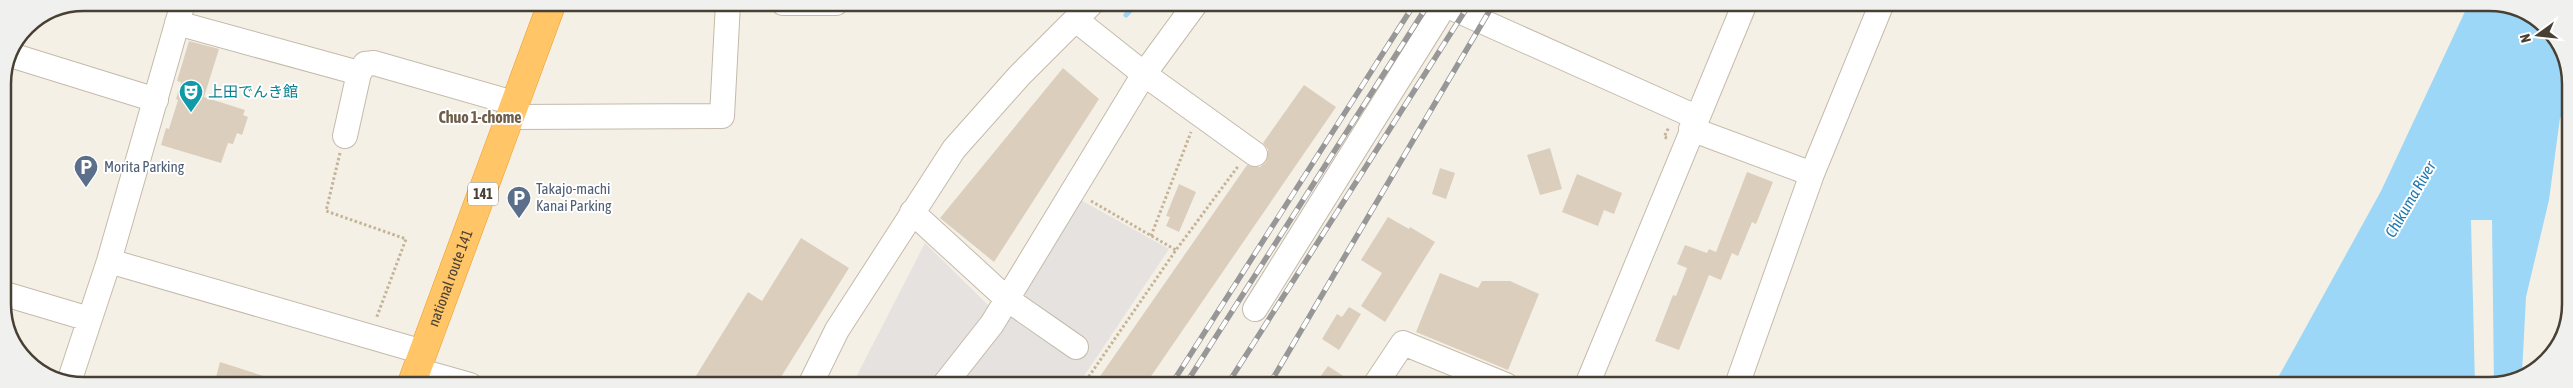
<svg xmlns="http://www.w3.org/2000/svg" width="2573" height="388" viewBox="0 0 2573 388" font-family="'Asap Condensed','Noto Sans JP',sans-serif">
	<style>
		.parking { fill: #e5e2df }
		.water { fill: #9cd7f8 }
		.pier { fill: #f5f0e6 }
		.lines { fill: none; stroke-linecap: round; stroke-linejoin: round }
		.stream { stroke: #9cd7f8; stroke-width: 5 }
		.building { fill: #dbcebd }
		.minor-casing { stroke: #c5baab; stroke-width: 26 }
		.highway-casing { stroke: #ef9b27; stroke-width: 29 }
		.path { stroke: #c5b397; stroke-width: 3; stroke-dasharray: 2.5 2.5; stroke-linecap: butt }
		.minor { stroke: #fff; stroke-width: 24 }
		.highway { stroke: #ffc567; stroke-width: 28 }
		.rail-casing { stroke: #979797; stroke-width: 5.5 }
		.rail { stroke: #fff; stroke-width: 4; stroke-dasharray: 11; stroke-linecap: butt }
		.labels { text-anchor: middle; stroke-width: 4; stroke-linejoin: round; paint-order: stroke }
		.shield { fill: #fff; stroke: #807971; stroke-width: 1 }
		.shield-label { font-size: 14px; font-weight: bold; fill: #494034 }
		.culture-label { font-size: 15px; fill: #0d838f; stroke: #fff; text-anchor: start }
		.service-label { font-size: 15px; fill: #4e5e75; stroke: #fff; text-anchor: start }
		.street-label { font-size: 15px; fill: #494034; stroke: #fff }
		.neighbourhood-label { font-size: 16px; font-weight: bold; fill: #6d5d4a; stroke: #fff }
		.water-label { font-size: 16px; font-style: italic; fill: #1f79af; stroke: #fff }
		.rim { fill: none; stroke: #494034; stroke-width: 2.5 }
	</style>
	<rect width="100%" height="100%" fill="#f5f0e6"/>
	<path class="parking" d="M1077,198L1169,249L1078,385H953Z
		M925,243L991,308L933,385H852Z"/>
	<path class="water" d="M2469,3H2499L2543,23L2569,68V109L2560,118L2549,200L2526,297L2522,373L2489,385H2274L2381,191Z"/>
	<path class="pier" d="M2471,220H2492L2494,384L2489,385H2475Z"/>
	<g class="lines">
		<path class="stream" d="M1126,15L1137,3"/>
	</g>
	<path class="building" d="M189,41L219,49L204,97L245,110L243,115L248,117L242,135L237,133L233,144L228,143L221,163L161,145L166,128L169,129L178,100L176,99L181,82L177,81Z
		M1063,68L1099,99L994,262L940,218Z
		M1304,85L1336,107L1145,385H1094L1247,165L1260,167L1266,162L1268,149L1263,143Z
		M1550,148L1562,189L1540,195L1527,155Z
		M1440,168L1455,173L1446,199L1432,194Z
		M1747,172L1773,182L1756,224L1752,222L1738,256L1732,253L1721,280L1709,275L1679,350L1655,341L1673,295L1676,296L1687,268L1677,264L1685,245L1707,253L1709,249L1716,252Z
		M1577,174L1622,193L1614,214L1604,210L1598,226L1562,212Z
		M1179,184L1196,192L1179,232L1166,226L1170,217L1166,216Z
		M1388,217L1409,229L1410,227L1435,242L1385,322L1361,306L1382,273L1361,260Z
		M801,238L849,268L776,385H702L694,379L748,292L762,301Z
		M1440,273L1478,288L1482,281H1510L1539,294L1508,370L1416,332Z
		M1349,307L1361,314L1339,350L1322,339L1337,314L1342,317Z
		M220,362L282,382V385H214Z
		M1328,366L1357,385H1314Z"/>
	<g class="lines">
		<defs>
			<path id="minor" d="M783,3H836
				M1441,3L1696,117
				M1076,20L1144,74L1255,154
				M177,23L359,73L365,64L374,63L517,104
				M14,56L156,100
				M512,117L722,116L728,3
				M1691,129L1812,174
				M345,136L359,73
				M912,212L1007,299L1076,347
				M109,261L423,352
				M5,294L89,319
				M1255,309L1445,5
				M417,370L470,385
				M69,382L109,261L183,3
				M810,385L837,330L954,149L1019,76L1092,3
				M944,385L992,324L1144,74L1196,3
				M1375,385L1403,343L1506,385
				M1587,385L1745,3
				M1737,385L1812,174L1882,3"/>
			<g id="highway">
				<path id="s1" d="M411,385L552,3"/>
			</g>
		</defs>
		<use href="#minor" class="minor-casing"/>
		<use href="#highway" class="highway-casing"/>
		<path class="path" d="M1667,138L1664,137L1669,127
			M340,153L326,211L406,239L376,319
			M1091,201L1176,250
			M1151,236L1191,132
			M1083,385L1176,250L1239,165"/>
		<use href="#minor" class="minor"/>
		<use href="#highway" class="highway"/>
		<defs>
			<path id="rail" d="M1171,385L1415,3
				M1185,385L1429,3
				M1227,385L1470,3
				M1269,385L1494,3"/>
		</defs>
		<use href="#rail" class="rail-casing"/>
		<use href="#rail" class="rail"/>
	</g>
	<defs>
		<symbol id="theatre-pin" viewBox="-11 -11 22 30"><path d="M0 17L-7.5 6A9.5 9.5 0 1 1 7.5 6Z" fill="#0f9aa8" stroke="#fff"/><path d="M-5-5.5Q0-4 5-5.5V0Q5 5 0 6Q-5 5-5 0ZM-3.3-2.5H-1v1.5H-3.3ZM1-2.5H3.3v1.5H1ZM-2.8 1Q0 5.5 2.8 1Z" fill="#fff"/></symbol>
		<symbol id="parking-pin" viewBox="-11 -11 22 30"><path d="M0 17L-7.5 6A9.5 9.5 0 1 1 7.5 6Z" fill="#5c6f8a" stroke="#fff"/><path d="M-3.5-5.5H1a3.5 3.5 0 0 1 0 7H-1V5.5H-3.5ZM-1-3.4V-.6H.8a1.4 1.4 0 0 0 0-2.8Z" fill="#fff"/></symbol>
	</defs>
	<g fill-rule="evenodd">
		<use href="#theatre-pin" x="177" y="78" width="28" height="38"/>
		<use href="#parking-pin" x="72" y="153" width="28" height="38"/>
		<use href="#parking-pin" x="505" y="184" width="28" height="38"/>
	</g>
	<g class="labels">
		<rect class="shield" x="468" y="182.5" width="30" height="23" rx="4"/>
		<g class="shield-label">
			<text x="483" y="199">141</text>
		</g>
		<g class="culture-label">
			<text x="208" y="97">上田でんき館</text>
		</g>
		<g class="service-label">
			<text x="104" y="172">Morita Parking</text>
			<text x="536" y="194">Takajo-machi<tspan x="536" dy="17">Kanai Parking</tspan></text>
		</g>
		<g class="street-label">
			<text dy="5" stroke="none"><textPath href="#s1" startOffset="114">national route 141</textPath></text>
		</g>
		<g class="neighbourhood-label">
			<text x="480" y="123">Chuo 1-chome</text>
		</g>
		<g class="water-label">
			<text transform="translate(2410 199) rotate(-60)" y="6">Chikuma River</text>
		</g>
	</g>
	<path d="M0 0H2573V388H0ZM84 11H2489A73 73 0 0 1 2562 84V304A73 73 0 0 1 2489 377H84A73 73 0 0 1 11 304V84A73 73 0 0 1 84 11Z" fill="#f0f0ef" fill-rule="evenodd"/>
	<path class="rim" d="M84 11H2489A73 73 0 0 1 2562 84V304A73 73 0 0 1 2489 377H84A73 73 0 0 1 11 304V84A73 73 0 0 1 84 11Z"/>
	<g transform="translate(2538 35) rotate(255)" stroke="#ffffff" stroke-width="4" paint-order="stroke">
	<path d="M0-4L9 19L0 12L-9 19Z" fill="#494034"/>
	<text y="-8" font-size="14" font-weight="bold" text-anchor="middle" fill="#494034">N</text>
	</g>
</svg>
